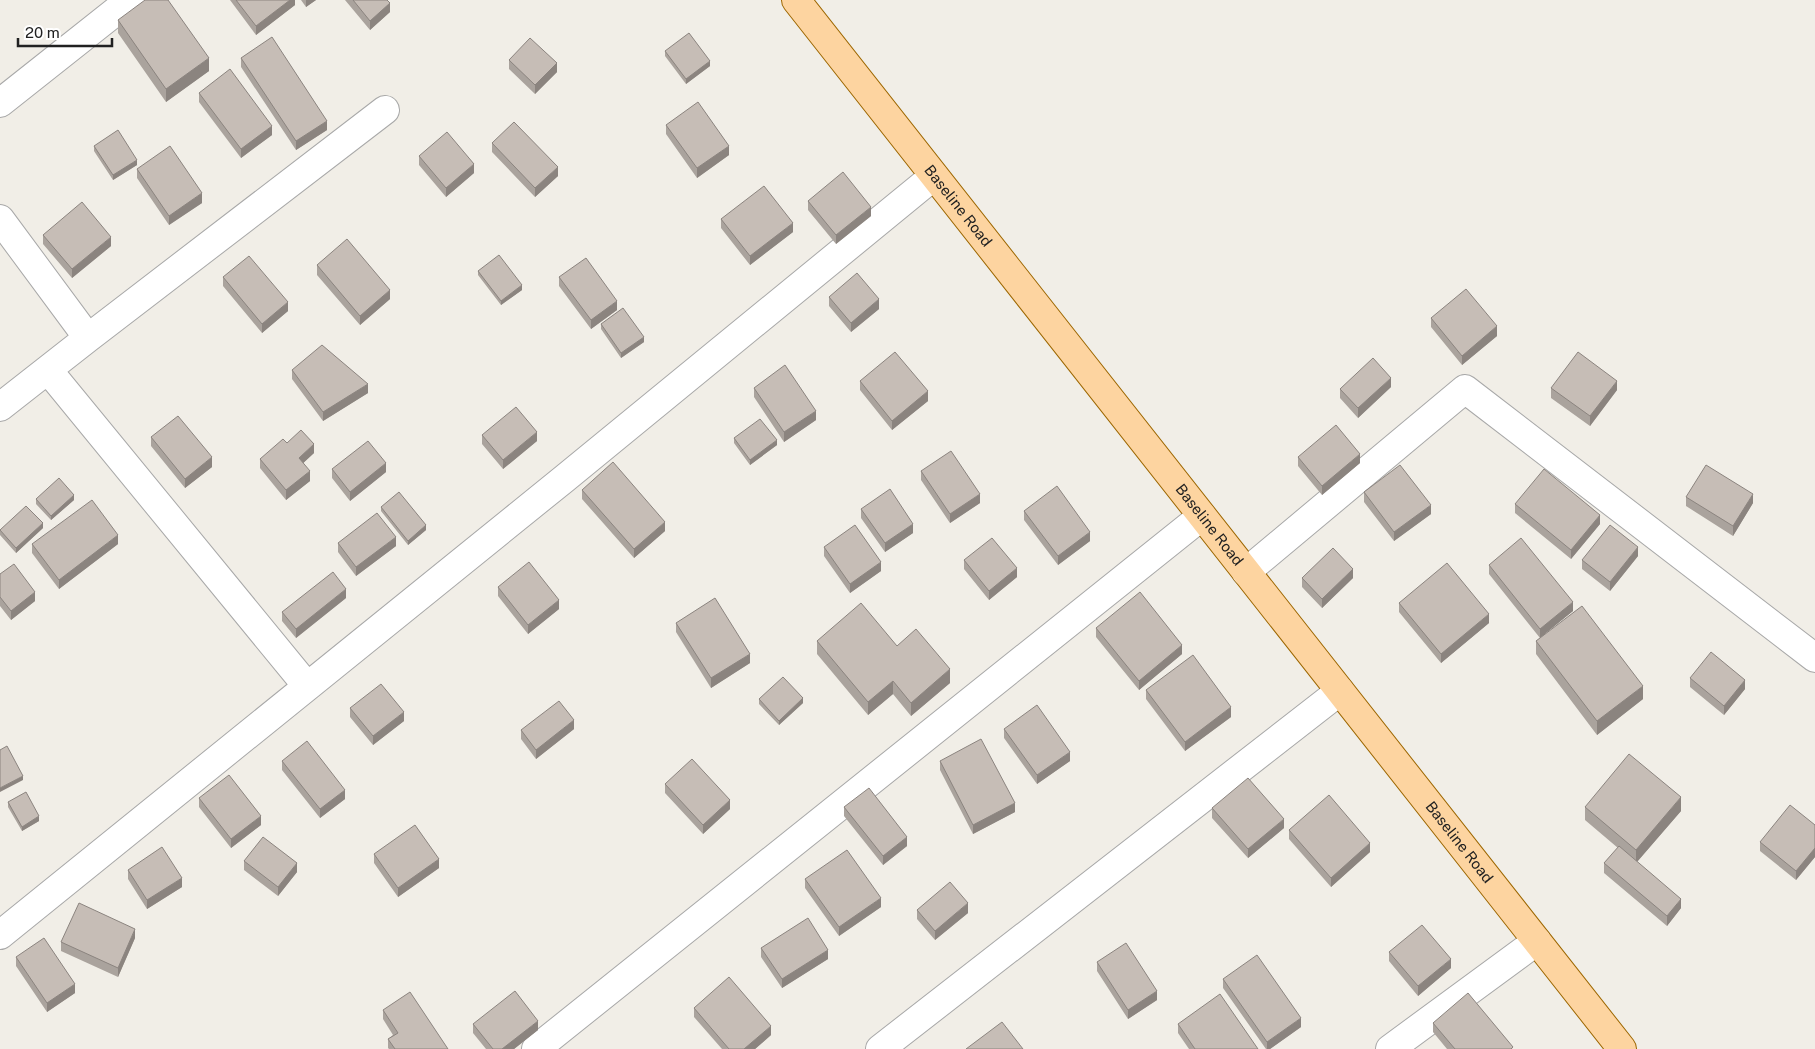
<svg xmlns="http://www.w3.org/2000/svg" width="1815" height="1049" viewBox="0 0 1815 1049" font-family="'Public Sans',sans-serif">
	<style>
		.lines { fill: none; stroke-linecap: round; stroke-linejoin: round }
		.minor-casing { stroke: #a8a8a8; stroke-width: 30 }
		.tertiary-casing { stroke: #a8a8a8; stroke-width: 30 }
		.primary-casing { stroke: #9d6700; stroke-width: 30 }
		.minor { stroke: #fff; stroke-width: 28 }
		.tertiary { stroke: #fff; stroke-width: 28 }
		.primary { stroke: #fdd4a0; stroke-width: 28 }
		.wall { fill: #aaa39d }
		.shaded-wall { fill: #8b847f }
		.building { fill: #c6bdb6; stroke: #8b847f }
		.labels { text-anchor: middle; stroke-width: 4; stroke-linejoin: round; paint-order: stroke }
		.street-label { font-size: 15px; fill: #212121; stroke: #fff }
	</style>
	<rect width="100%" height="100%" fill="#f1eee7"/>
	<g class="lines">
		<defs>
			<path id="minor" d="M0,219L88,338
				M48,370L307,686
				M0,407L88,338L385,110
				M1246,572L1465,389L1815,658
				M0,935L564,479L934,176
				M536,1049L1202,516
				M880,1049L1340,691
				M1390,1049L1537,941"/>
			<path id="tertiary" d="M0,103L130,0"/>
			<g id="primary">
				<path id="s1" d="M796,0L1622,1049"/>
			</g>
		</defs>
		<use href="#minor" class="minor-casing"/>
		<use href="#tertiary" class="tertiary-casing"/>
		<use href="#primary" class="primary-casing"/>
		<use href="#minor" class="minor"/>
		<use href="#tertiary" class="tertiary"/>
		<use href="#primary" class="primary"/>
	</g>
	<path class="wall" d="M230,0H295V5L256,35Z
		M301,0H316L306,7Z
		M345,0H387L390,12L370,30Z
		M118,20L209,71L166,102L118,33Z
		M665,51L710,66L686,84L665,56Z
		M241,58L327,130L296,150L241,67Z
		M509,60L557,72L535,94L509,69Z
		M199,93L272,135L241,158L199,102Z
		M666,125L729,155L697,178L666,134Z
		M492,143L558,176L535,197L492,152Z
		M94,146L137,165L113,180L94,151Z
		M419,156L474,173L446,197L419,165Z
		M137,169L202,203L169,225L137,178Z
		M808,201L871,216L836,244L808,210Z
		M721,219L793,232L750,265L721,228Z
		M43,235L111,246L72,278L43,244Z
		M317,265L390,299L360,325L317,275Z
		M478,271L522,290L501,305L478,275Z
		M223,277L288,311L262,333L223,286Z
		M559,277L617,310L591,329L559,286Z
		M829,297L879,309L851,332L829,306Z
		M1431,318L1497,336L1462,365L1431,327Z
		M601,324L644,342L621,358L601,329Z
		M292,370L368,393L323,421L292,379Z
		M860,381L928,401L892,430L860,390Z
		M1391,387L1358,418L1340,398V389Z
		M754,388L816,420L784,442L754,397Z
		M1551,388L1617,390L1590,426L1551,398Z
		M482,435L537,441L503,469L482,444Z
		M151,437L212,467L185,488L151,446Z
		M734,438L777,445L750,465L734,443Z
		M287,443L314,453L303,463L310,481L286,500L260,468V459Z
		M1298,457L1360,463L1322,495L1298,466Z
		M332,469L386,472L350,501L332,478Z
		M921,471L980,503L950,523L921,480Z
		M582,490L665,531L634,558L582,499Z
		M1364,492L1431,514L1394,541L1364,502Z
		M1686,497L1753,503L1733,536L1686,506Z
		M36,499L74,500L51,520L36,504Z
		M1515,504L1600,524L1571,559L1515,513Z
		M381,507L426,530L408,545L381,511Z
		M861,509L913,533L885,552L861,518Z
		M1024,511L1090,541L1058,565L1024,520Z
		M43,528L16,553L0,535V530Z
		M338,543L396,546L356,576L338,552Z
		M32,544H118L59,589L32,553Z
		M824,547L881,571L850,593L824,556Z
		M1638,556L1610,591L1582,569V560Z
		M964,560L1017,577L989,600L964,569Z
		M1489,565L1573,611L1545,633L1643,699L1597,735L1536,654V641L1540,638L1489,574Z
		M0,574L35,601L11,620L0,606Z
		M1302,578H1353L1322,608L1302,587Z
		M498,587L559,609L528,634L498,596Z
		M346,598L296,638L282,621V612Z
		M1399,603L1489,623L1441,663L1399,612Z
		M676,623L750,663L711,688L676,632Z
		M1096,628L1182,654L1139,690L1096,637Z
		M817,641L897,646L950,683L911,716L893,694L868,715L817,654Z
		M1690,678L1745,689L1724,715L1690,687Z
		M1146,690L1231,717L1185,751L1146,699Z
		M759,699L803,703L779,725L759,704Z
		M350,708L404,721L373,745L350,717Z
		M574,729L536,759L521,739V730Z
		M1004,729L1070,761L1037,784L1004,738Z
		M282,761L345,799L320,818L282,770Z
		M940,761L1015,812L973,834L940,770Z
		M665,784L730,809L703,834L665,793Z
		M199,798L261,825L231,848L199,807Z
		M8,802L39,821L22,831L8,807Z
		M844,807L907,846L883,865L844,816Z
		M1585,807L1681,811L1637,862L1681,908L1667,926L1604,873V863L1618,848L1585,820Z
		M1212,808L1284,828L1248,858L1212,818Z
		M1815,825V857L1796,880L1760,851V842Z
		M1289,830L1370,852L1331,887L1289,839Z
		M374,854L439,868L398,897L374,863Z
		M244,861L297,872L278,896L244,870Z
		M128,870L182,887L147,909L128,879Z
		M805,879L881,907L839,936L805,888Z
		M917,910L968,913L935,940L917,919Z
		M135,938L118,977L61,951V942Z
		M761,948L828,959L782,988L761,957Z
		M1389,952L1451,968L1418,996L1389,961Z
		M16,957L75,993L47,1012L16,966Z
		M1097,962L1157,1000L1128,1019L1097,971Z
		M1223,979L1301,1027L1270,1049H1266L1223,988Z
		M694,1008L771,1035L755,1049H722L694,1017Z
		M383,1010L448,1049H389L388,1048V1039L393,1035L383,1019Z
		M1433,1023L1513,1049H1447L1433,1032Z
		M473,1024L538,1030L514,1049H486L473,1033Z
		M1178,1024L1258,1049H1189L1178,1033Z"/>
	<path class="shaded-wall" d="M290,0H295V5L256,35V26Z
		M306,0H316L306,7Z
		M390,3V12L370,30V21Z
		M209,58V71L166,102V89Z
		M710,61V66L686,84V79Z
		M557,63V72L535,94V85Z
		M327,121V130L296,150V141Z
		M272,126V135L241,158V149Z
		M729,146V155L697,178V168Z
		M137,160V165L113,180V175Z
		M474,164V173L446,197V188Z
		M558,167V176L535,197V188Z
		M202,193V203L169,225V216Z
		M871,207V216L836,244V235Z
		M793,223V232L750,265V256Z
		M111,237V246L72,278V269Z
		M522,285V290L501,305V301Z
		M390,290V299L360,325V316Z
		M879,299V309L851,332V323Z
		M617,301V310L591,329V320Z
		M288,302V311L262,333V324Z
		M1497,326V336L1462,365V356Z
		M644,337V342L621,358V353Z
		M1391,378V387L1358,418V408Z
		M1617,381V390L1590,426V416Z
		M368,384V393L323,421V412Z
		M928,391V401L892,430V421Z
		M816,411V420L784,442V432Z
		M537,432V441L503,469V460Z
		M777,440V445L750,465V460Z
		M314,444V453L299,467V458Z
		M1360,454V463L1322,495V486Z
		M212,457V467L185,488V479Z
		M386,463V472L350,501V492Z
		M310,471V481L286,500V490Z
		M980,494V503L950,523V514Z
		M1753,494V503L1733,536V526Z
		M74,495V500L51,520V516Z
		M1431,505V514L1394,541V532Z
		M1600,515V524L1571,559V550Z
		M665,522V531L634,558V549Z
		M43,523V528L16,553V548Z
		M913,524V533L885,552V543Z
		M426,525V530L408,545V541Z
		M1090,532V541L1058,565V556Z
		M118,535V544L59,589V580Z
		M396,537V546L356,576V567Z
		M1638,547V556L1610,591V582Z
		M881,562V571L850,593V584Z
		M1017,568V577L989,600V591Z
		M1353,569V578L1322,608V599Z
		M346,589V598L296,638V629Z
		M35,592V601L11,620V611Z
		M559,600V609L528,634V625Z
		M1573,602V611L1540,638V629Z
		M1489,614V623L1441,663V654Z
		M1182,645V654L1139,690V681Z
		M750,654V663L711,688V678Z
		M950,669V683L911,716V703Z
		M1745,680V689L1724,715V706Z
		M893,681V694L868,715V702Z
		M1643,686V699L1597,735V721Z
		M803,698V703L779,725V721Z
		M1231,707V717L1185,751V742Z
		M404,712V721L373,745V736Z
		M574,720V729L536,759V750Z
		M1070,752V761L1037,784V775Z
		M23,776V780L0,792V788Z
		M345,790V799L320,818V809Z
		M1681,797V811L1636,863V850Z
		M730,800V809L703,834V825Z
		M1015,803V812L973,834V825Z
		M39,816V821L22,831V827Z
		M261,816V825L231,848V839Z
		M1284,819V828L1248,858V849Z
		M907,837V846L883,865V856Z
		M1370,843V852L1331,887V878Z
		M1815,848V857L1796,880V871Z
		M439,859V868L398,897V888Z
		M297,863V872L278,896V887Z
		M182,878V887L147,909V900Z
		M881,898V907L839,936V927Z
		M1681,899V908L1667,926V916Z
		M968,903V913L935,940V931Z
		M135,929V938L118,977V968Z
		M828,950V959L782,988V979Z
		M1451,959V968L1418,996V986Z
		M75,984V993L47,1012V1003Z
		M1157,991V1000L1128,1019V1010Z
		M1301,1018V1027L1270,1049H1267V1042Z
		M538,1021V1030L514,1049H502Z
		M771,1026V1035L755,1049H744Z"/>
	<path class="building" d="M145,0H168L209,58L166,89L118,20Z
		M236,0H290L256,26Z
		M353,0H387L390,3L370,21Z
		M689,33L710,61L686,79L665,51Z
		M272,37L327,121L296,141L241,58Z
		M530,38L557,63L535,85L509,60Z
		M230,69L272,126L241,149L199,93Z
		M698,102L729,146L697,168L666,125Z
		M514,122L558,167L535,188L492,143Z
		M118,130L137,160L113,175L94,146Z
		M447,132L474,164L446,188L419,156Z
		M170,146L202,193L169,216L137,169Z
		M843,172L871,207L836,235L808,201Z
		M764,186L793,223L750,256L721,219Z
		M82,202L111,237L72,269L43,235Z
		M347,239L390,290L360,316L317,265Z
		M499,255L522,285L501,301L478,271Z
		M249,256L288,302L262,324L223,277Z
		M586,258L617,301L591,320L559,277Z
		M857,273L879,299L851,323L829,297Z
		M1466,289L1497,326L1462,356L1431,318Z
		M623,308L644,337L621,353L601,324Z
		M322,345L368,384L323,412L292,370Z
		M895,352L928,391L892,421L860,381Z
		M1578,352L1617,381L1590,416L1551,388Z
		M1373,358L1391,378L1358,408L1340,389Z
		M785,365L816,411L784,432L754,388Z
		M516,407L537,432L503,460L482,435Z
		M178,416L212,457L185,479L151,437Z
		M760,419L777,440L750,460L734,438Z
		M1336,425L1360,454L1322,486L1298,457Z
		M301,430L314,444L299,458L310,471L286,490L260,459L283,439L287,443Z
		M368,441L386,463L350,492L332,469Z
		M951,451L980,494L950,514L921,471Z
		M613,462L665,522L634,549L582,490Z
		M1400,465L1431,505L1394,532L1364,492Z
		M1706,465L1753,494L1733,526L1686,497Z
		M1544,469L1600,515L1571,550L1515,504Z
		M59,478L74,495L51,516L36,499Z
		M1057,486L1090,532L1058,556L1024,511Z
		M890,489L913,524L885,543L861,509Z
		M399,492L426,525L408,541L381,507Z
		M92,500L118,535L59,580L32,544Z
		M26,506L43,523L16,548L0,530Z
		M377,513L396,537L356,567L338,543Z
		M855,525L881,562L850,584L824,547Z
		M1610,525L1638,547L1610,582L1582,560Z
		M992,538L1017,568L989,591L964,560Z
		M1521,538L1573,602L1540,629L1489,565Z
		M1333,548L1353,569L1322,599L1302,578Z
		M529,562L559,600L528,625L498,587Z
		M1447,563L1489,614L1441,654L1399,603Z
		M14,564L35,592L11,611L0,597V574Z
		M333,572L346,589L296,629L282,612Z
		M1140,592L1182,645L1139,681L1096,628Z
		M715,598L750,654L711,678L676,623Z
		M861,603L897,646L916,629L950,669L911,703L893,681L868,702L817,641Z
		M1582,606L1643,686L1597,721L1536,641Z
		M1711,652L1745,680L1724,706L1690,678Z
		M1193,655L1231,707L1185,742L1146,690Z
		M783,677L803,698L779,721L759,699Z
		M381,684L404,712L373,736L350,708Z
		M559,701L574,720L536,750L521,730Z
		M1037,705L1070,752L1037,775L1004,729Z
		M981,739L1015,803L973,825L940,761Z
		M307,741L345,790L320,809L282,761Z
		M7,746L23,776L0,788V750Z
		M1629,754L1681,797L1636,850L1585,807Z
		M692,759L730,800L703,825L665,784Z
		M229,775L261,816L231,839L199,798Z
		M1248,778L1284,819L1248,849L1212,808Z
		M869,788L907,837L883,856L844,807Z
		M26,792L39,816L22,827L8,802Z
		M1329,795L1370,843L1331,878L1289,830Z
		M1790,805L1815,825V848L1796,871L1760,842Z
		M415,825L439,859L398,888L374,854Z
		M263,837L297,863L278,887L244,861Z
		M1619,846L1681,899L1667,916L1604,863Z
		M162,847L182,878L147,900L128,870Z
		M847,850L881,898L839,927L805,879Z
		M950,882L968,903L935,931L917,910Z
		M79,903L135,929L118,968L61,942Z
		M808,918L828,950L782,979L761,948Z
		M1422,925L1451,959L1418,986L1389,952Z
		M44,938L75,984L47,1003L16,957Z
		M1126,943L1157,991L1128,1010L1097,962Z
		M1257,955L1301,1018L1267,1042L1223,979Z
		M729,977L771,1026L744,1049H729L694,1008Z
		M515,991L538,1021L502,1049H493L473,1024Z
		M410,992L448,1049H395L388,1039L398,1033L383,1010Z
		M1468,993L1513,1047L1511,1049H1455L1433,1023Z
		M1220,994L1258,1049H1195L1178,1024Z
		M1002,1022L1023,1049H966Z"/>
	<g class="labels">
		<g class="street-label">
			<text dy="5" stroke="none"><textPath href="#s1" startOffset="262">Baseline Road</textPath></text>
			<text dy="5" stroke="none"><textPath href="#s1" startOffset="668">Baseline Road</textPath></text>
			<text dy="5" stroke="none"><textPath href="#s1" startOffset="1072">Baseline Road</textPath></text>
		</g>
	</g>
	<path d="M18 38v8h94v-8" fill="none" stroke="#212121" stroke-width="2.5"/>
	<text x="25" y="38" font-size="15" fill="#212121" stroke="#ffffff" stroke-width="4" paint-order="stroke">20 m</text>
</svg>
